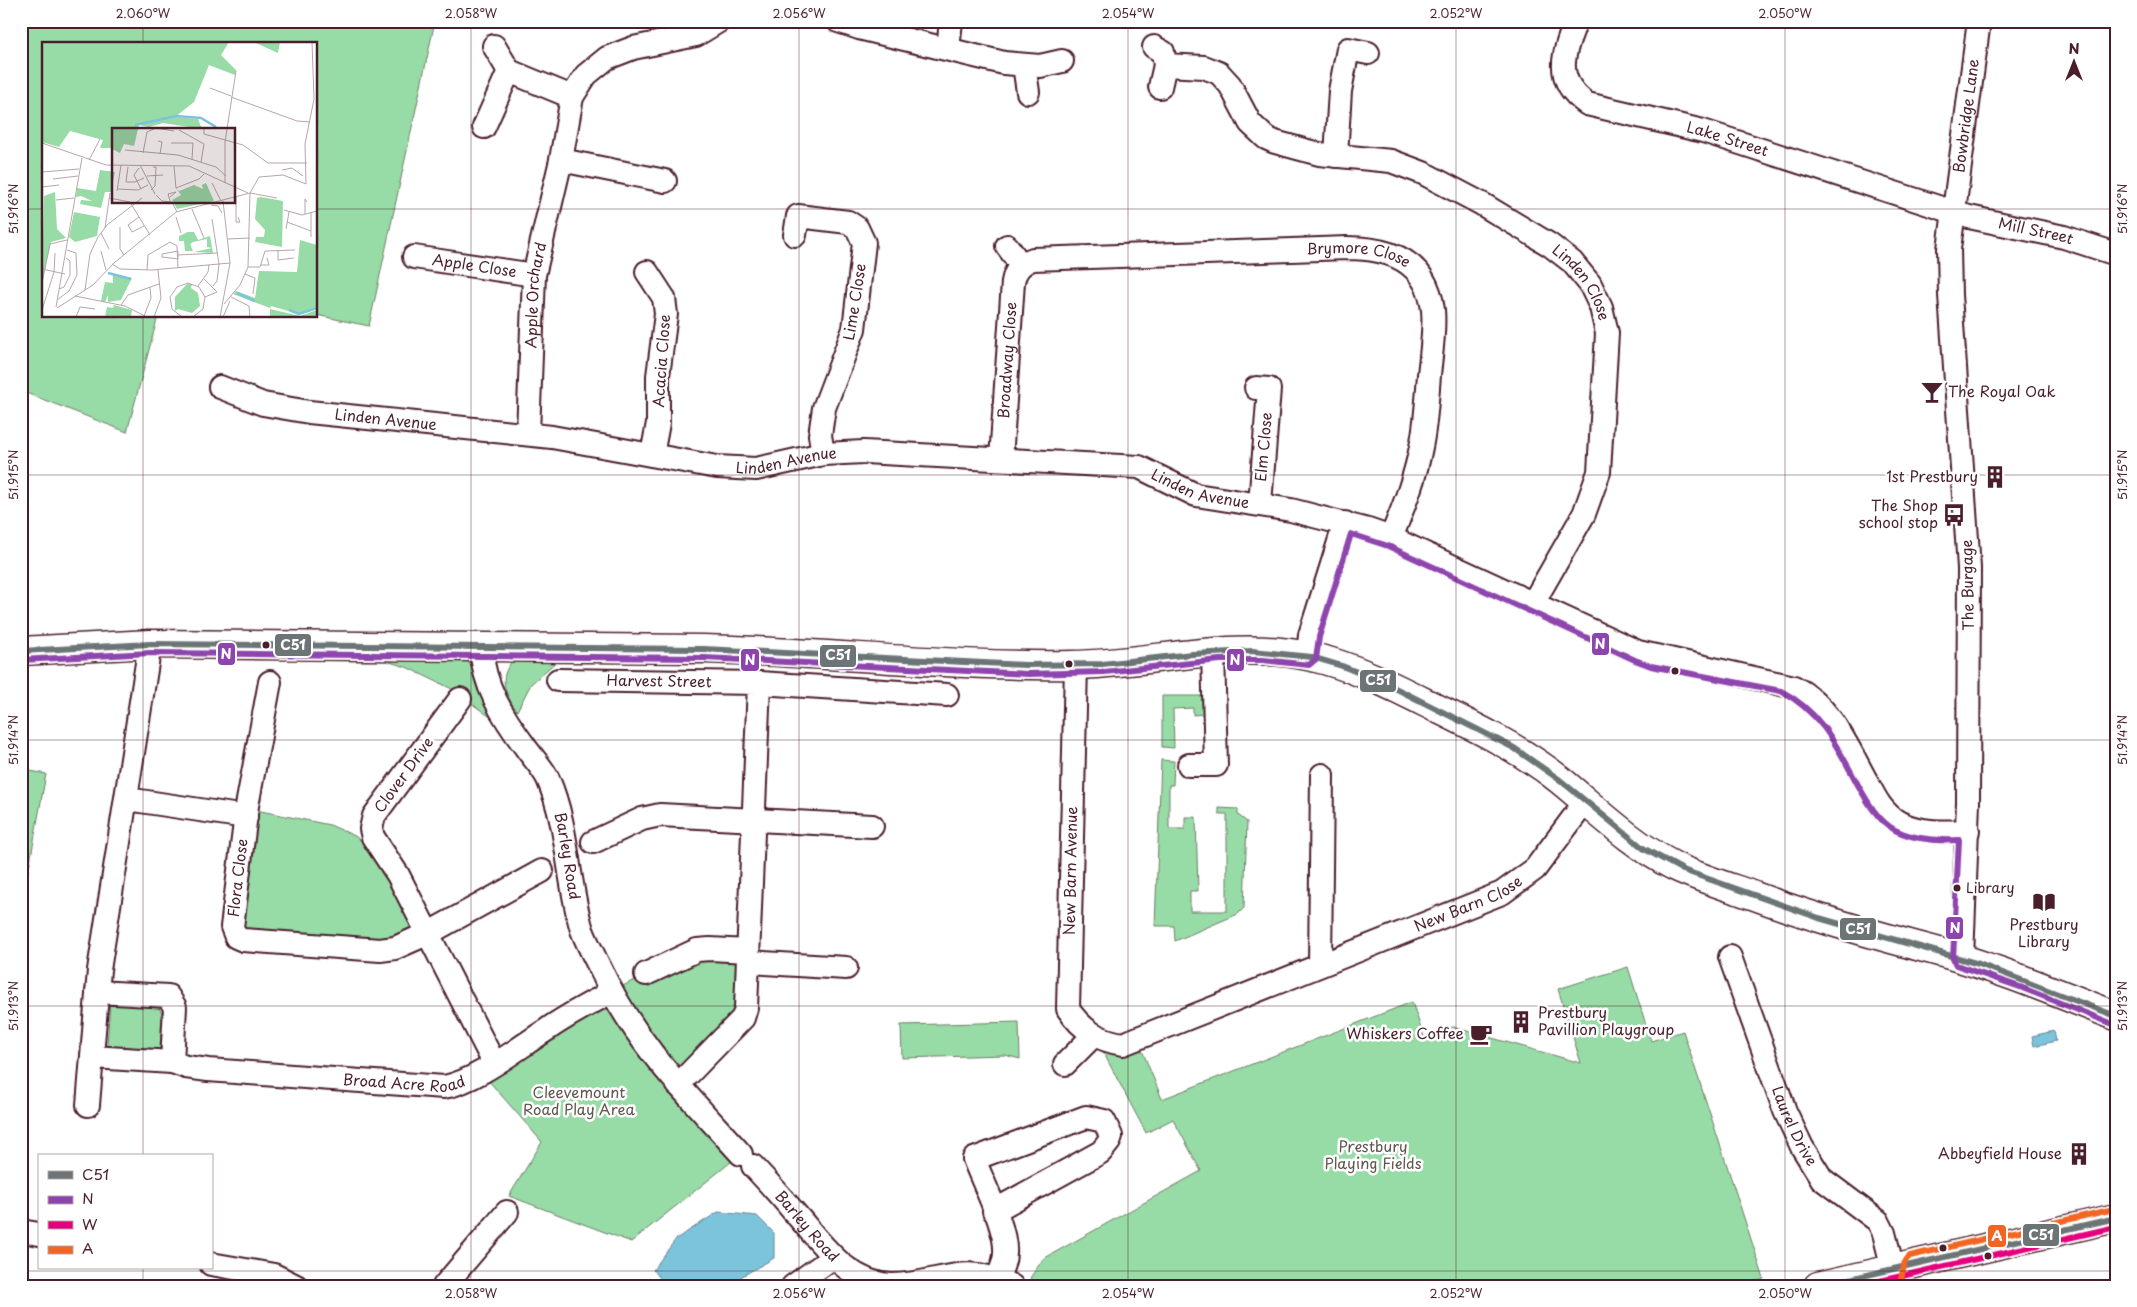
<svg xmlns="http://www.w3.org/2000/svg" width="2137" height="1307" viewBox="0 0 2137 1307" font-family="'Playpen Sans',sans-serif">
	<style>
		.green { fill: #97dba6; stroke: #707d68 }
		.water { fill: #7bc4dc; stroke: #678295 }
		.lines { fill: none; stroke-linecap: round; stroke-linejoin: round }
		.minor-casing { stroke: #4a1f2b; stroke-width: 26 }
		.major-casing { stroke: #4a1f2b; stroke-width: 31 }
		.minor { stroke: #fff; stroke-width: 22 }
		.major { stroke: #fff; stroke-width: 28 }
		.bus-1-casing { stroke: #fff; stroke-width: 10 }
		.bus-2-casing { stroke: #fff; stroke-width: 10 }
		.bus-3-casing { stroke: #fff; stroke-width: 10 }
		.bus-4-casing { stroke: #fff; stroke-width: 10 }
		.bus-1 { stroke: #6c7476; stroke-width: 6 }
		.bus-2 { stroke: #8e44ad; stroke-width: 6 }
		.bus-3 { stroke: #e5007d; stroke-width: 6 }
		.bus-4 { stroke: #f26522; stroke-width: 6 }
		.ticks { fill: none; stroke: #4a1f2b; stroke-width: 1; stroke-opacity: 0.45 }
		.bus-dot { fill: #4a1f2b; stroke: #fff; stroke-width: 2 }
		.labels { text-anchor: middle; stroke-width: 5; stroke-linejoin: round; paint-order: stroke }
		.bus-label { font-size: 14px; fill: #4a1f2b; stroke: #fff; text-anchor: start }
		.street-label { font-size: 15px; fill: #4a1f2b; stroke: #fff }
		.poi-label { font-size: 15px; fill: #4a1f2b; stroke: #fff; text-anchor: end }
		.park-label { font-size: 15px; fill: #615750; stroke: #fff }
		.inset-river { fill: none; stroke: #7bc4dc; stroke-width: 2.5 }
		.inset-road { fill: none; stroke: #b7a5aa; stroke-width: 1 }
		.view { fill: #4a1f2b; fill-opacity: 0.15; stroke: #4a1f2b; stroke-width: 2.5 }
		.inset-edge { fill: none; stroke: #4a1f2b; stroke-width: 2.5 }
		.line-badge { stroke: #fff; stroke-width: 2 }
		.badge-label { font-size: 14px; text-anchor: middle; font-weight: bold; fill: #fff }
		.neatline { fill: none; stroke: #4a1f2b; stroke-width: 2 }
		.ticks-label { font-size: 12px; text-anchor: middle; fill: #4a1f2b }
	</style>
	<rect width="100%" height="100%" fill="#fff"/>
	<filter id="ink" filterUnits="userSpaceOnUse"><feTurbulence type="fractalNoise" baseFrequency=".02" numOctaves="2"/><feDisplacementMap in="SourceGraphic" scale="10" xChannelSelector="R" yChannelSelector="G"/><feConvolveMatrix kernelMatrix="1 2 1 2 8 2 1 2 1" color-interpolation-filters="sRGB"/></filter>
	<g filter="url(#ink)">
		<path class="green" d="M21,21H435L369,326L316,315V44H44V316H158L127,432L21,391Z
			M363,654L462,657L474,668L493,719L450,688L406,667Z
			M517,657L559,659L531,684L517,711C503,693 497,673 517,657Z
			M1162,696H1202L1203,714L1193,715V708L1173,709L1174,748L1162,747Z
			M1161,760L1174,761L1173,785H1169V829H1185V817H1196L1198,891H1190V911H1227V814H1219V808L1238,809V815L1247,822L1244,908L1238,914L1175,941L1174,926H1155Z
			M21,769L46,774L21,912Z
			M256,810L330,825L355,836L370,848L415,928L398,942L251,932L244,927L241,919Z
			M748,951L746,1008L678,1085L741,1154L631,1242L509,1196L542,1142L481,1072L611,992L683,955Z
			M1628,967L1651,1041L1683,1031L1764,1279L1736,1286H1040L1030,1278L1043,1259L1201,1171L1173,1119L1146,1133L1094,1035L1137,1038L1162,1099L1412,1002L1424,1037L1453,1027L1581,1063L1558,989Z
			M110,1003L157,1005L162,1013L160,1049L107,1046Z
			M1019,1022L1020,1059L1005,1055L902,1058L901,1025Z"/>
		<path class="water" d="M2054,1031L2056,1041L2034,1046L2032,1036Z
			M718,1212L757,1216L774,1233V1258L737,1279L707,1286H667L653,1270L676,1239Z"/>
		<g class="lines">
			<defs>
				<g id="minor">
					<path d="M838,21L859,28L1004,63L1040,66L1062,61"/>
					<path id="s1" d="M1576,21C1563,54 1553,80 1587,104L1703,131L1969,217L2064,237L2116,254"/>
					<path d="M494,46L509,71"/>
					<path id="s2" d="M1154,47L1163,52L1165,65L1204,67L1219,73L1230,85L1250,123L1266,138L1275,142L1319,154L1391,161L1423,173L1482,204L1550,245L1572,262L1590,284L1601,307L1607,333L1599,472L1584,514L1533,603"/>
					<path d="M948,49L951,21"/>
					<path d="M1024,65L1028,92"/>
					<path d="M1160,87L1165,65"/>
					<path d="M484,127L509,71L572,97"/>
					<path d="M1336,156L1340,91L1348,49L1368,53"/>
					<path d="M561,160L665,181"/>
					<path d="M795,235L798,216L848,222L857,228L864,243L854,329L824,408L820,435L823,454"/>
					<path d="M1007,246L1021,265"/>
					<path id="s3" d="M414,257L534,275"/>
					<path d="M647,272L664,298L666,314L658,376V423L652,455"/>
					<path id="s4" d="M220,387L263,404L309,412L552,437L717,467L756,469L823,454L864,452L1139,467L1196,495L1291,510L1368,530L1391,538L1638,652L1794,687C1831,706 1847,746 1867,782C1875,798 1883,814 1900,823C1920,833 1946,832 1968,831"/>
					<path d="M1256,388L1269,389L1260,504"/>
					<path id="s5" d="M528,434L534,275L561,160L572,97L586,75L607,58L633,48L696,35L719,21"/>
					<path id="s6" d="M1001,459L1013,282C1015,270 1021,263 1033,259L1347,248C1390,248 1427,261 1433,310C1435,331 1431,354 1429,375C1427,399 1426,424 1421,447C1415,479 1403,508 1391,538"/>
					<path id="s7" d="M481,646C483,686 503,717 526,748C533,758 543,768 548,779C569,827 567,881 582,930C587,943 594,956 600,968C636,1045 685,1092 741,1154"/>
					<path d="M1308,656L1310,635L1345,523"/>
					<path id="s8" d="M1076,665L1068,1009C1082,1030 1098,1040 1123,1044L1502,893L1535,869L1585,802"/>
					<path id="s9" d="M558,680L759,683L746,1008L743,1018L678,1085"/>
					<path d="M270,682L247,806L232,927L236,937L243,940L380,950L395,948L429,933L542,871"/>
					<path d="M759,683L947,695"/>
					<path d="M460,699L374,816L371,829L373,837L398,875L494,1063"/>
					<path d="M1189,765H1216L1213,652"/>
					<path d="M127,799L246,817"/>
					<path d="M593,842L642,819L660,815L872,826"/>
					<path id="s10" d="M1730,957L1785,1111L1802,1147L1822,1179L1878,1221L1884,1233L1893,1269"/>
					<path id="s11" d="M1962,959L1968,802L1969,568L1950,295L1949,249L1979,21"/>
					<path d="M748,962L846,968"/>
					<path d="M1320,965L1322,775"/>
					<path d="M646,974L697,950L710,949L748,951"/>
					<path d="M97,992L168,996L175,1007L172,1062"/>
					<path id="s12" d="M92,1057L172,1062L186,1067L208,1070L444,1087C476,1082 519,1047 548,1029C568,1015 590,1004 611,992"/>
					<path d="M1065,1064L1094,1035"/>
					<path d="M88,1105L99,970L150,644"/>
					<path id="s13" d="M753,1166C767,1181 781,1196 794,1212C821,1242 847,1284 892,1285C940,1285 961,1260 1012,1286"/>
					<path d="M994,1211L1101,1152L1109,1142L1111,1136L1104,1121L1086,1117L974,1159C983,1183 1007,1229 1005,1253C1005,1262 1001,1270 997,1279"/>
					<path d="M21,1231L39,1234"/>
					<path d="M211,1264L274,1275L296,1286"/>
					<path d="M444,1286L507,1212"/>
					<path d="M793,1286L832,1258"/>
				</g>
				<path id="major" d="M21,651L150,644L704,649C827,652 949,667 1072,665C1152,664 1232,639 1312,657C1353,666 1392,686 1430,705C1475,727 1521,749 1560,780C1597,810 1631,844 1674,866C1699,878 1726,886 1752,895C1811,917 1871,934 1932,950C1995,967 2055,992 2116,1016
					M1818,1286L2116,1218"/>
			</defs>
			<use href="#minor" class="minor-casing"/>
			<use href="#major" class="major-casing"/>
			<use href="#minor" class="minor"/>
			<use href="#major" class="major"/>
			<defs>
				<path id="bus-1" d="M21,651L150,644L704,649L1026,665L1102,664L1192,654L1252,651L1312,657L1342,666L1387,684L1514,748L1560,780L1643,848L1683,870L1819,918L1979,964L2116,1016
					M1819,1286L2116,1218"/>
				<path id="bus-2" d="M21,660L150,653L704,658L1028,674L1104,672L1220,660H1263L1309,665L1316,659L1319,637L1351,534L1388,546L1635,660L1651,666L1781,691C1820,711 1837,746 1857,783C1867,801 1877,820 1895,830C1915,840 1937,841 1959,840L1953,959L1956,965L2020,987L2113,1024"/>
				<path id="bus-3" d="M1858,1286L2116,1227"/>
				<path id="bus-4" d="M1900,1284L1905,1261L1910,1256L2114,1209"/>
			</defs>
			<use href="#bus-1" class="bus-1-casing"/>
			<use href="#bus-2" class="bus-2-casing"/>
			<use href="#bus-3" class="bus-3-casing"/>
			<use href="#bus-4" class="bus-4-casing"/>
			<use href="#bus-1" class="bus-1"/>
			<use href="#bus-2" class="bus-2"/>
			<use href="#bus-3" class="bus-3"/>
			<use href="#bus-4" class="bus-4"/>
		</g>
	</g>
	<path class="ticks" d="M143,21V44M471,21V1286M799,21V1286M1128,21V1286M1456,21V1286M1785,21V1286M2113,21V1286M21,209H44M316,209H2116M143,316V1156M21,475H2116M21,740H2116M21,1006H2116M143,1268V1286M21,1271H2116"/>
	<defs>
		<symbol id="bar-bare" viewBox="-9 -9 18 18"><path d="M-6-5H6L.8 .8V4.5H3.5V6h-7V4.5H-.8V.8Z" fill="#4a1f2b" stroke="#fff" stroke-width="2.5" paint-order="stroke"/></symbol>
		<symbol id="building-bare" viewBox="-9 -9 18 18"><path d="M-4-6H4V6H1V3H-1V6H-4ZM-2.5-4.3h1.7v1.8h-1.7ZM.8-4.3h1.7v1.8H.8ZM-2.5-1h1.7V.8h-1.7ZM.8-1h1.7V.8H.8Z" fill="#4a1f2b" stroke="#fff" stroke-width="2.5" paint-order="stroke"/></symbol>
		<symbol id="bus-bare" viewBox="-9 -9 18 18"><path d="M-5-6H5V4H4V6H2V4H-2V6H-4V4H-5ZM-3.5-4V0h7V-4ZM-3.5 1.2v1.5H-2V1.2ZM2 1.2v1.5H3.5V1.2Z" fill="#4a1f2b" stroke="#fff" stroke-width="2.5" paint-order="stroke"/></symbol>
		<symbol id="library-bare" viewBox="-9 -9 18 18"><path d="M-6-4Q-3-5.5-.7-3.5V5Q-3 3-6 4ZM6-4Q3-5.5 .7-3.5V5Q3 3 6 4Z" fill="#4a1f2b" stroke="#fff" stroke-width="2.5" paint-order="stroke"/></symbol>
		<symbol id="cafe-bare" viewBox="-9 -9 18 18"><path d="M-5.5-4.5H6V0H3Q3 3.5 0 3.5H-2.5Q-5.5 3.5-5.5 0ZM3-3.2v2h1.7v-2ZM-6 4.5H4V6H-6Z" fill="#4a1f2b" stroke="#fff" stroke-width="2.5" paint-order="stroke"/></symbol>
	</defs>
	<g fill-rule="evenodd">
		<use href="#bar-bare" x="1916" y="376" width="32" height="32"/>
		<use href="#building-bare" x="1979" y="461" width="32" height="32"/>
		<use href="#bus-bare" x="1938" y="499" width="32" height="32"/>
		<use href="#library-bare" x="2028" y="886" width="32" height="32"/>
		<use href="#building-bare" x="1505" y="1006" width="32" height="32"/>
		<use href="#cafe-bare" x="1465" y="1018" width="32" height="32"/>
		<use href="#building-bare" x="2063" y="1138" width="32" height="32"/>
	</g>
	<g class="bus-dot">
		<circle cx="266" cy="645" r="4.5"/>
		<circle cx="1069" cy="664" r="4.5"/>
		<circle cx="1675" cy="671" r="4.5"/>
		<circle cx="1957" cy="888" r="4.5"/>
		<circle cx="1943" cy="1248" r="4.5"/>
		<circle cx="1988" cy="1256" r="4.5"/>
	</g>
	<g class="labels">
		<g class="bus-label">
			<text x="1966" y="893">Library</text>
		</g>
		<g class="street-label">
			<text dy="5" stroke="none"><textPath href="#s11" startOffset="845">Bowbridge Lane</textPath></text>
			<text dy="5" stroke="none"><textPath href="#s1" startOffset="238">Lake Street</textPath></text>
			<text dy="5" stroke="none"><textPath href="#s1" startOffset="560">Mill Street</textPath></text>
			<text dy="5" stroke="none"><textPath href="#s6" startOffset="536">Brymore Close</textPath></text>
			<text dy="5" stroke="none"><textPath href="#s3" startOffset="61">Apple Close</textPath></text>
			<text dy="5" stroke="none"><textPath href="#s2" startOffset="518">Linden Close</textPath></text>
			<text dy="5" stroke="none"><textPath href="#s5" startOffset="139">Apple Orchard</textPath></text>
			<text transform="translate(855 302) rotate(-81)" y="5">Lime Close</text>
			<text transform="translate(662 361) rotate(-86)" y="5">Acacia Close</text>
			<text dy="5" stroke="none"><textPath href="#s6" startOffset="99">Broadway Close</textPath></text>
			<text dy="5" stroke="none"><textPath href="#s4" startOffset="170">Linden Avenue</textPath></text>
			<text transform="translate(1264 447) rotate(-85)" y="5">Elm Close</text>
			<text dy="5" stroke="none"><textPath href="#s4" startOffset="575">Linden Avenue</textPath></text>
			<text dy="5" stroke="none"><textPath href="#s4" startOffset="995">Linden Avenue</textPath></text>
			<text transform="translate(1968 585) rotate(-91)" y="5">The Burgage</text>
			<text dy="5" stroke="none"><textPath href="#s9" startOffset="101">Harvest Street</textPath></text>
			<text transform="translate(404 775) rotate(-54)" y="5">Clover Drive</text>
			<text dy="5" stroke="none"><textPath href="#s7" startOffset="231">Barley Road</textPath></text>
			<text transform="translate(1071 871) rotate(-89)" y="5">New Barn Avenue</text>
			<text transform="translate(238 878) rotate(-83)" y="5">Flora Close</text>
			<text dy="5" stroke="none"><textPath href="#s8" startOffset="784">New Barn Close</textPath></text>
			<text dy="5" stroke="none"><textPath href="#s12" startOffset="314">Broad Acre Road</textPath></text>
			<text dy="5" stroke="none"><textPath href="#s10" startOffset="181">Laurel Drive</textPath></text>
			<text dy="5" stroke="none"><textPath href="#s13" startOffset="81">Barley Road</textPath></text>
		</g>
		<g class="poi-label">
			<text x="1948" y="397" text-anchor="start">The Royal Oak</text>
			<text x="1978" y="482">1st Prestbury</text>
			<text x="1938" y="511">The Shop<tspan x="1938" dy="17">school stop</tspan></text>
			<text x="2044" y="930" text-anchor="middle">Prestbury<tspan x="2044" dy="17">Library</tspan></text>
			<text x="1538" y="1018" text-anchor="start">Prestbury<tspan x="1538" dy="17">Pavillion Playgroup</tspan></text>
			<text x="1464" y="1039">Whiskers Coffee</text>
			<text x="2062" y="1159">Abbeyfield House</text>
		</g>
		<g class="park-label">
			<text x="579" y="1098">Cleevemount<tspan x="579" dy="17">Road Play Area</tspan></text>
			<text x="1373" y="1152">Prestbury<tspan x="1373" dy="17">Playing Fields</tspan></text>
		</g>
	</g>
	<g transform="translate(42 42)">
		<rect width="275" height="275" fill="#fff"/>
		<path d="M0,0H187L179,13L194,28L193,33L167,23L152,60L133,75L156,77L160,87L121,81L107,85L97,83L92,104L82,102L78,111L68,106H58L61,98L28,89L17,105L0,100ZM238,0L236,11L214,1V0ZM58,128L73,130L69,150H63L59,166L38,162L39,158L50,159L39,154L34,155L35,146L54,149ZM164,141L172,159L135,167L130,158L139,153L133,145L137,149L152,143L161,147L160,143ZM13,150L15,187L24,196L9,200L0,241L2,154ZM219,155L241,159L240,205L213,200L214,195H222L223,188L213,177L215,156ZM32,170L58,175L55,194L33,200L27,195ZM146,190H152L156,198L168,194L171,211L152,210L170,206L165,205V197L151,200L148,202L151,209H143L142,199H137V194ZM258,198L275,203V265L257,272L229,264L228,267L258,274L275,268V275H228V266L191,252L194,249L213,256L217,229L255,230ZM71,232L90,236L79,258L66,260V253L63,260L59,259L63,240L71,241ZM145,242H150L149,246L156,251L158,264L150,271L136,267L133,269V255ZM72,263L90,268L89,275H63L65,265L71,266Z" fill="#97dba6"/>
		<path class="inset-river" d="M93,83L134,74L159,76L174,85M66,231L89,237M195,251L213,259M247,268L257,272L275,266"/>
		<path class="inset-road" d="M168,46L189,54M189,55L255,79L268,80M162,86V92L201,103L226,121H265M137,88L162,102L159,120M116,99L120,100L118,112M0,101L64,123L147,124L206,151M129,101H151L150,117M83,108L136,113L174,125L184,134M101,111L105,90L114,86L132,89M47,118L58,97M98,123L113,152M132,124L134,146L157,137L162,132M86,125L84,140H93L102,136M97,126L92,133L99,147M240,128L250,126L261,134M0,130L37,127M105,134L121,133M11,137L36,134M170,141L179,159M183,141V100L194,29M0,145L17,143M76,147L96,148L106,143M109,148L113,144L114,125H111M75,149L79,123M208,151L235,156M114,153L120,159L130,160L135,170M128,155L134,150L126,152L128,159M194,155V180H198L196,175M67,156L88,160L108,193M14,158L32,156M169,163L176,164L180,171M150,167L162,196M242,168L260,173L275,169M263,172V157L265,160M97,175L86,183L90,190L102,184M134,175L139,191M170,177L177,222L175,239L171,244M245,180L269,189M78,185V207L82,213M63,186L68,151M244,187L247,170M59,191L67,207M269,195V171M186,197L208,196M59,209L64,228M136,209V217L120,215V212ZM236,209V218L252,216M136,213L176,211M70,222L78,227L110,228L188,221M219,223H227L225,216M206,225H218L223,209L253,208M0,227L23,232M105,228L106,213L128,200L135,204L136,226M203,232L213,236L211,252M162,237L175,250L163,255M0,241L8,202L25,198M156,244L166,230L167,223M17,247L22,245L28,233V219L24,216M43,248L48,212L56,195L65,183L100,156M33,254L83,264L105,275M189,255L207,264L208,275M15,258L27,249L35,233L34,211L25,208M182,262L198,243L206,225L208,151M79,263L86,253L117,242M14,265L40,116M15,266L51,243L72,221L134,170L208,151L217,135L241,133L264,142L263,102L272,57L270,0M0,268L12,230L13,211M102,274L109,256L108,245M34,275L38,265L53,267M112,275L119,256L116,228M140,275L130,267L128,255L135,245L146,241L157,245L163,255L161,267L151,275M178,275L188,221L181,159M181,275L188,259"/>
		<path class="view" d="M70,86H193V161H70Z"/>
		<rect width="275" height="275" class="inset-edge"/>
	</g>
	<g class="line-badge">
		<rect x="1591" y="632" width="19" height="24" rx="5" fill="#8e44ad"/>
		<rect x="274" y="633" width="38" height="24" rx="5" fill="#6c7476"/>
		<rect x="217" y="642" width="19" height="24" rx="5" fill="#8e44ad"/>
		<rect x="819" y="644" width="38" height="24" rx="5" fill="#6c7476"/>
		<rect x="1226" y="648" width="19" height="24" rx="5" fill="#8e44ad"/>
		<rect x="740" y="648" width="20" height="24" rx="5" fill="#8e44ad"/>
		<rect x="1359" y="669" width="38" height="24" rx="5" fill="#6c7476"/>
		<rect x="1945" y="916" width="19" height="24" rx="5" fill="#8e44ad"/>
		<rect x="1839" y="917" width="38" height="24" rx="5" fill="#6c7476"/>
		<rect x="2022" y="1223" width="38" height="24" rx="5" fill="#6c7476"/>
		<rect x="1987" y="1224" width="20" height="24" rx="5" fill="#f26522"/>
	</g>
	<g class="badge-label">
		<text x="1600" y="649">N</text>
		<text x="293" y="650">C51</text>
		<text x="226" y="659">N</text>
		<text x="838" y="660">C51</text>
		<text x="1235" y="665">N</text>
		<text x="750" y="665">N</text>
		<text x="1378" y="685">C51</text>
		<text x="1955" y="933">N</text>
		<text x="1858" y="934">C51</text>
		<text x="2041" y="1240">C51</text>
		<text x="1997" y="1241">A</text>
	</g>
	<rect width="2137" height="1307" fill="none" stroke="#fff" stroke-width="55"/>
	<rect x="38" y="1154" width="175" height="115" fill="#ffffff" stroke="#b7a5aa"/>
	<rect x="48" y="1171" width="25" height="8" fill="#6c7476" stroke="#b7a5aa"/>
	<text x="82" y="1180" font-size="15" fill="#4a1f2b">C51</text>
	<rect x="48" y="1196" width="25" height="8" fill="#8e44ad" stroke="#b7a5aa"/>
	<text x="82" y="1204" font-size="15" fill="#4a1f2b">N</text>
	<rect x="48" y="1221" width="25" height="8" fill="#e5007d" stroke="#b7a5aa"/>
	<text x="82" y="1230" font-size="15" fill="#4a1f2b">W</text>
	<rect x="48" y="1246" width="25" height="8" fill="#f26522" stroke="#b7a5aa"/>
	<text x="82" y="1254" font-size="15" fill="#4a1f2b">A</text>
	<g transform="translate(2074 62)" stroke="#ffffff" stroke-width="4" paint-order="stroke">
	<path d="M0-4L9 19L0 12L-9 19Z" fill="#4a1f2b"/>
	<text y="-8" font-size="14" font-weight="bold" text-anchor="middle" fill="#4a1f2b">N</text>
	</g>
	<rect x="28" y="28" width="2082" height="1252" class="neatline"/>
	<g class="ticks-label">
		<text x="143" y="18">2.060°W</text>
		<text x="471" y="18">2.058°W</text>
		<text x="799" y="18">2.056°W</text>
		<text x="1128" y="18">2.054°W</text>
		<text x="1456" y="18">2.052°W</text>
		<text x="1785" y="18">2.050°W</text>
		<text transform="translate(14 209) rotate(-90)" y="4">51.916°N</text>
		<text transform="translate(2123 209) rotate(-90)" y="4">51.916°N</text>
		<text transform="translate(14 475) rotate(-90)" y="4">51.915°N</text>
		<text transform="translate(2123 475) rotate(-90)" y="4">51.915°N</text>
		<text transform="translate(14 740) rotate(-90)" y="4">51.914°N</text>
		<text transform="translate(2123 740) rotate(-90)" y="4">51.914°N</text>
		<text transform="translate(14 1006) rotate(-90)" y="4">51.913°N</text>
		<text transform="translate(2123 1006) rotate(-90)" y="4">51.913°N</text>
		<text x="471" y="1298">2.058°W</text>
		<text x="799" y="1298">2.056°W</text>
		<text x="1128" y="1298">2.054°W</text>
		<text x="1456" y="1298">2.052°W</text>
		<text x="1785" y="1298">2.050°W</text>
	</g>
</svg>
